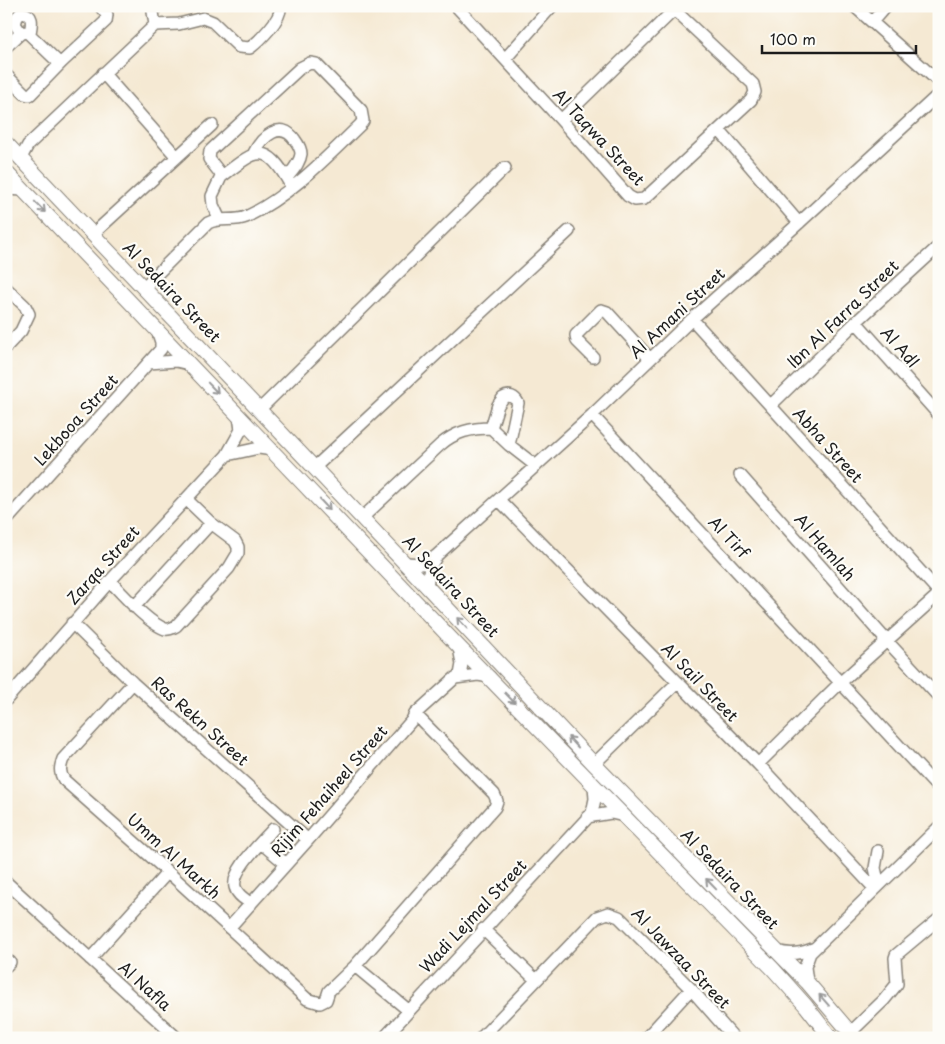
<svg xmlns="http://www.w3.org/2000/svg" width="945" height="1044" viewBox="0 0 945 1044" font-family="'Playpen Sans',sans-serif">
	<style>
		.lines { fill: none; stroke-linecap: round; stroke-linejoin: round }
		.minor-casing { stroke: #888278; stroke-width: 14 }
		.major-casing { stroke: #888278; stroke-width: 16 }
		.minor { stroke: #fff; stroke-width: 11 }
		.major { stroke: #fff; stroke-width: 14 }
		.oneway { stroke: #999 }
		.labels { text-anchor: middle; stroke-width: 4.5; stroke-linejoin: round; paint-order: stroke }
		.street-label { font-size: 16px; fill: #1c1c1c; stroke: #fdfcf7 }
	</style>
	<rect width="100%" height="100%" fill="#fdfcf7"/>
	<filter id="ink" filterUnits="userSpaceOnUse"><feTurbulence type="fractalNoise" baseFrequency=".02" numOctaves="2"/><feDisplacementMap in="SourceGraphic" scale="10" xChannelSelector="R" yChannelSelector="G"/><feConvolveMatrix kernelMatrix="1 2 1 2 8 2 1 2 1" color-interpolation-filters="sRGB"/></filter>
	<filter id="wash" filterUnits="userSpaceOnUse"><feTurbulence type="fractalNoise" baseFrequency=".0096" numOctaves="4" result="noise"/><feDisplacementMap in="SourceGraphic" scale="20" xChannelSelector="R" yChannelSelector="G"/><feGaussianBlur stdDeviation="1.12" result="paint"/><feColorMatrix in="noise" values="0 0 0 0 0 0 0 0 0 0 0 0 0 0 0 0 0 1.4 0 .05"/><feComposite in="paint" operator="in"/></filter>
	<g filter="url(#wash)">
		<rect width="100%" height="100%" fill="#f5e9d3"/>
	</g>
	<g filter="url(#ink)">
		<g class="lines">
			<defs>
				<path id="minor" d="M456,6L561,120L628,196L635,200L644,199L751,100L755,92L753,84L670,6
					M854,6L939,82
					M872,22L886,6
					M155,25L179,24L203,18L213,22L239,47L250,48C259,41 283,18 280,6
					M21,33L15,24L17,17L21,13C34,14 32,23 30,33
					M6,47L21,33L27,32L56,60L62,62L106,21L107,15L100,6
					M505,59L552,6
					M103,73L177,157
					M6,75L25,94L30,95L62,62
					M561,120L674,10
					M719,130L799,223
					M254,153C262,137 281,119 295,140C298,144 301,149 301,154C300,163 292,171 287,178
					M21,158L28,145L155,25L153,12L154,6
					M221,177C256,150 265,140 290,184
					M6,189L23,190
					M93,234L212,125
					M6,288L25,306L29,314L21,331L6,347
					M143,288L208,223C220,217 234,222 246,217C291,195 325,159 360,125L363,121L361,110L316,64L310,63L300,68L210,151L209,159L220,173L221,177L212,196L213,205L220,220
					M692,319L939,592
					M856,322L939,415
					M593,357L577,341L576,335L601,310L607,312L650,359
					M149,363L176,361L189,364
					M771,405L856,322L939,246
					M259,410L505,168
					M592,415L939,789
					M491,428L498,405L503,398C509,394 515,397 518,403L509,445
					M227,455L259,448L273,450
					M314,468L569,231
					M740,475L886,640L939,697
					M499,500L758,764L875,889
					M362,518L440,445C455,432 471,428 491,428L509,445L536,466
					M6,521L161,349V342L157,330
					M405,563L425,564L436,556L592,415L692,319L799,223L939,94
					M110,581C122,594 148,623 165,629C169,630 172,628 176,626L229,568L238,553V547L235,541L211,523L186,499
					M427,586L430,567L436,557
					M134,607L211,523
					M72,623L133,683L308,840
					M455,678L478,675L490,677
					M133,683L63,759C60,767 59,772 64,780L168,872L307,999L320,1003L326,1000L329,991L355,966L495,807L497,801L494,794L415,714
					M6,700L110,581L227,455L241,430L239,416
					M594,764L678,682
					M758,764L841,682L939,594
					M587,817L611,813L624,816
					M261,843L286,864
					M878,851L875,868L879,885
					M6,882L177,1038
					M251,904C245,899 237,895 235,887C231,870 262,842 273,829
					M229,928L308,840L412,720L415,714L455,678L460,675L462,664L459,647
					M483,929L536,980
					M776,951C790,955 801,954 815,948
					M90,959L168,872
					M6,966L10,962
					M355,966L408,1010
					M807,982L805,967L810,953L939,827
					M851,1032L884,1000L897,984L895,958L896,955L939,919
					M384,1038L592,813L595,799L594,785
					M481,1038L597,917L608,913L619,917L691,989L734,1038
					M646,1038L691,989"/>
				<path id="major" d="M6,143L417,576L594,764L807,982L855,1038
					M6,172L459,647L773,969L806,1006L831,1038"/>
			</defs>
			<use href="#minor" class="minor-casing"/>
			<use href="#major" class="major-casing"/>
			<use href="#minor" class="minor"/>
			<use href="#major" class="major"/>
		</g>
		<defs><path id="oneway-shaft" d="M-6 0H5M1.5-3L5.5 0L1.5 3" fill="none" stroke-width="1.6" stroke-linecap="round" stroke-linejoin="round" transform="scale(1.25)"/></defs>
		<g class="oneway">
			<use href="#oneway-shaft" transform="translate(40 207) rotate(46)"/>
			<use href="#oneway-shaft" transform="translate(213 388) rotate(46)"/>
			<use href="#oneway-shaft" transform="translate(325 505) rotate(47)"/>
			<use href="#oneway-shaft" transform="translate(462 623) rotate(-133)"/>
			<use href="#oneway-shaft" transform="translate(510 698) rotate(46)"/>
			<use href="#oneway-shaft" transform="translate(573 742) rotate(-133)"/>
			<use href="#oneway-shaft" transform="translate(711 884) rotate(-134)"/>
			<use href="#oneway-shaft" transform="translate(824 1000) rotate(-131)"/>
		</g>
	</g>
	<g class="labels">
		<g class="street-label">
			<text transform="translate(599 137) rotate(47)" y="6">Al Taqwa Street</text>
			<text transform="translate(172 292) rotate(46)" y="6">Al Sedaira Street</text>
			<text transform="translate(677 313) rotate(-43)" y="6">Al Amani Street</text>
			<text transform="translate(843 314) rotate(-44)" y="6">Ibn Al Farra Street</text>
			<text transform="translate(900 347) rotate(49)" y="6">Al Adl</text>
			<text transform="translate(76 420) rotate(-48)" y="6">Lekbooa Street</text>
			<text transform="translate(828 445) rotate(48)" y="6">Abha Street</text>
			<text transform="translate(729 537) rotate(47)" y="6">Al Tirf</text>
			<text transform="translate(825 547) rotate(49)" y="6">Al Hamlah</text>
			<text transform="translate(103 565) rotate(-48)" y="6">Zarqa Street</text>
			<text transform="translate(451 586) rotate(47)" y="6">Al Sedaira Street</text>
			<text transform="translate(700 682) rotate(46)" y="6">Al Sail Street</text>
			<text transform="translate(200 721) rotate(42)" y="6">Ras Rekn Street</text>
			<text transform="translate(329 791) rotate(-49)" y="6">Rijim Fehaiheel Street</text>
			<text transform="translate(174 856) rotate(42)" y="6">Umm Al Markh</text>
			<text transform="translate(730 879) rotate(46)" y="6">Al Sedaira Street</text>
			<text transform="translate(473 916) rotate(-47)" y="6">Wadi Lejmal Street</text>
			<text transform="translate(681 958) rotate(46)" y="6">Al Jawzaa Street</text>
			<text transform="translate(145 986) rotate(42)" y="6">Al Nafla</text>
		</g>
	</g>
	<rect width="945" height="1044" fill="none" stroke="#fdfcf7" stroke-width="25"/>
	<path d="M762 45v8h154v-8" fill="none" stroke="#1c1c1c" stroke-width="2.5"/>
	<text x="770" y="45" font-size="15" fill="#1c1c1c" stroke="#fdfcf7" stroke-width="4" paint-order="stroke">100 m</text>
</svg>
